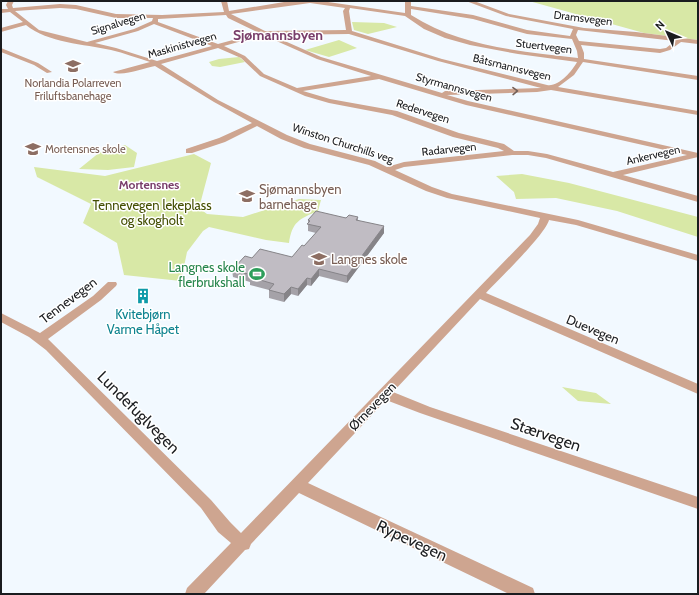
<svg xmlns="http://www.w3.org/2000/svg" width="699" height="595" viewBox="0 0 699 595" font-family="Cabin,sans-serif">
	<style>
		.green { fill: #d8e8a6 }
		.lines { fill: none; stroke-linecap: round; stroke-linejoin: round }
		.minor { fill: #cea590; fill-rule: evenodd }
		.wall { fill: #a5a2a8 }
		.shaded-wall { fill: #868488 }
		.building { fill: #c0bcc3; stroke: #868488 }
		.oneway { stroke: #746058 }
		.labels { text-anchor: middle; stroke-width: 3; stroke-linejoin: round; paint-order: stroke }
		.far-street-label { font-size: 11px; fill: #1a1c1f; stroke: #fff }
		.far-education-label { font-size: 11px; fill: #785e54; stroke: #fff }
		.far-neighbourhood-label { font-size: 12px; font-weight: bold; fill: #793e6a; stroke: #fff }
		.education-label { font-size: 13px; fill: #785e54; stroke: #fff; text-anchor: start }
		.park-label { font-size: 13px; fill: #434e01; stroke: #fff }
		.leisure-label { font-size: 13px; fill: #27864d; stroke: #fff; text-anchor: end }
		.street-label { font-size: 13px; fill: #1a1c1f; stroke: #fff }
		.culture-label { font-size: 13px; fill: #0d838f; stroke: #fff }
		.far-district-label { font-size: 14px; font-weight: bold; fill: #793e6a; stroke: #fff }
		.near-street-label { font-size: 16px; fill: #1a1c1f; stroke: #fff }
	</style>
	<rect width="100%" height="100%" fill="#f2f9ff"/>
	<path class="green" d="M529,1H698V40L644,33Z
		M352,22L384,23L397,27L368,34L354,30Z
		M339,40L357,48L329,57L305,50Z
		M239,57L245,62L220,67L212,66L209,62L219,59Z
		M125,145L137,153L134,167L108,170L79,169L100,152Z
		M194,154L211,163L199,208L207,214L243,217L299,199L321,200L318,211C299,219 292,222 289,243L266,240L209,227L203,231L187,252L181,281L124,275L117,243L83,223L91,204L37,177L34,167L105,176Z
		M522,174L569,183L698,217V237L617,211L556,198L516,199L514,192L496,176Z
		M562,387L596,393L611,404L578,401Z"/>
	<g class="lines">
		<path class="minor" d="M8,1H14L12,5L13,8L60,4L76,5L116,14L162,15L224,12L221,1H227L229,11L290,1H321L405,13V1H411V6L473,15L527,30L570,36L573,29L506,16L466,1H474L509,14L584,28L636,32L698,40V44L681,42L670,50L660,53L581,45L584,53V59L698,76V80L583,62L574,75L558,87L698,111V115L551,90L537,92L447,95L468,101L698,153V157L623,175L698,196V202L546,158L528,155H512L404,167L395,170L432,187L452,194L578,220L698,255V261L576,225L549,220C545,235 499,279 486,293L698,384V394L480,299L393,392L430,407L698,497V509L420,413L386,400L308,483L533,588L535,594H509L299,493L251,544L249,549L245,550L204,594H185L187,588L231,543L218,532L201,508L46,350L29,337L1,322V313L40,333L93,296L108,282H116L117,284L116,286L101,300L48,339L211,500L230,522L241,533L530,235L538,224L540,218L447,198L426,191L369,165L304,148L281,139L257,126L225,142L192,153H186V149L219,138L252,123L214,102L155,66C145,68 121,77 113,72L150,62C137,58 124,53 111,50C84,44 48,43 26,25L1,32V28L23,22L10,12L1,13V9H8L6,5ZM310,3L345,8L343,11L346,30L265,31L231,14ZM60,8L76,9L116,18H153L152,21L134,29L87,42L39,30L15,11ZM350,8L405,16L424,29L445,38L470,45L518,54L577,62C572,71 559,87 547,85L442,59L352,31L349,11ZM411,9L473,19L527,34L572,39L577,51L578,58C520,51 461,47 411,15ZM226,15L228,18L259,33L218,44L158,22V19ZM154,24L212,46L157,61L116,48L95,43L138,31ZM578,30L675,41L666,48L660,49L579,41L576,35ZM349,34L438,61L541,88L445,91L442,93L321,57L271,35ZM263,35L317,59L371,76L297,88L264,74L245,56L224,46ZM218,48L241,58L260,76L305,96L329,103L392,115L453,137L498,148L504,151L404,162L387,167L375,161L310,144L287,135L218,100L161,64ZM379,79L466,105L687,155L613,172L547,154L528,151H514L504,144L459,133L397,111L330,99L303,91Z
			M1,48L38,63L52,72L47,73L34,65L1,52Z"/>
	</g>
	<path class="wall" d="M358,217V221L384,233L347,283L319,276L311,286L307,285L298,296L291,294L284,302L269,298V290L250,285V282L233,277L232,270L252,258L292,257L304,246L316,233L308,231V220Z"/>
	<path class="shaded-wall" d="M384,226V233L347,283V276Z
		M319,269V276L311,286V279Z
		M307,278V285L298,296V289Z
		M291,287V294L284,302V294Z"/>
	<path class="building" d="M316,211L346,218L349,215L358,217L356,220L384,226L347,276L319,269L311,279L307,278L298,289L291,287L284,294L269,290L274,284L250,277L252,275L232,270L245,256L252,258L260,249L292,257L302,245L304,246L321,227L307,224L310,221L308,220Z"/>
	<defs><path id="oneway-chevron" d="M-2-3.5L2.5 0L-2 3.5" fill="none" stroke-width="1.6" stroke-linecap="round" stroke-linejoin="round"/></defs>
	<use class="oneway" href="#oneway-chevron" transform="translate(515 91) rotate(-1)"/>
	<defs>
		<symbol id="school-bare" viewBox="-9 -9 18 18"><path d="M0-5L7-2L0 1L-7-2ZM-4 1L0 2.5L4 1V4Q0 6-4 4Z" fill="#8d6e63" stroke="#fff" stroke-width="2.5" paint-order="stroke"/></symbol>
		<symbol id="stadium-bare" viewBox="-9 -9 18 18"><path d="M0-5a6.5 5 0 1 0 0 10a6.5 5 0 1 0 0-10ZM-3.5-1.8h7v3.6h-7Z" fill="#2e9e5b" stroke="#fff" stroke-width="2.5" paint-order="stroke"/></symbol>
		<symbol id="building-bare" viewBox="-9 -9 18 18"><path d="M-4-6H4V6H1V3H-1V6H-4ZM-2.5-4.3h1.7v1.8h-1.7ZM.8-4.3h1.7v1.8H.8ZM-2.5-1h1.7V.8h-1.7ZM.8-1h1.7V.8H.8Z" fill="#0f9aa8" stroke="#fff" stroke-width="2.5" paint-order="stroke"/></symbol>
	</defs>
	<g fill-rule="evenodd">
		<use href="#school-bare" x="62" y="55" width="22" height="22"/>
		<use href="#school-bare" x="22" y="138" width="22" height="22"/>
		<use href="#school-bare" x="236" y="185" width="22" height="22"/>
		<use href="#school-bare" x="308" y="248" width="22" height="22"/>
		<use href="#stadium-bare" x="246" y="263" width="22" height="22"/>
		<use href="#building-bare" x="132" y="285" width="22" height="22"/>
	</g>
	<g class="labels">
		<g class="far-street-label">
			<text transform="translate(583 18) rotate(7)" y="4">Dramsvegen</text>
			<text transform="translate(118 23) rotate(-17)" y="4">Signalvegen</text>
			<text transform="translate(182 45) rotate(-16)" y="4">Maskinistvegen</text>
			<text transform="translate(544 46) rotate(7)" y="4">Stuertvegen</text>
			<text transform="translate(512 67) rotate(14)" y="4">Båtsmannsvegen</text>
			<text transform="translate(454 87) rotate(16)" y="4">Styrmannsvegen</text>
			<text transform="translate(423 111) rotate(18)" y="4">Redervegen</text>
			<text transform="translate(343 143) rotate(18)" y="4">Winston Churchills veg</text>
			<text transform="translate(449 149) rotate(-6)" y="4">Radarvegen</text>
			<text transform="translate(653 155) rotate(-13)" y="4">Ankervegen</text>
		</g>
		<g class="far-education-label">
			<text x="73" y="87">Norlandia Polarreven<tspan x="73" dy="13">Friluftsbanehage</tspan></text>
			<text x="45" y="153" text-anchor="start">Mortensnes skole</text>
		</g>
		<g class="far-neighbourhood-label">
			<text x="149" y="189">Mortensnes</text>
		</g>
		<g class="education-label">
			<text x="259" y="194">Sjømannsbyen<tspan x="259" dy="15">barnehage</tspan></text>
			<text x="331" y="264">Langnes skole</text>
		</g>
		<g class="park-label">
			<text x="152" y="210">Tennevegen lekeplass<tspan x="152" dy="15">og skogholt</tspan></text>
		</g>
		<g class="leisure-label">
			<text x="245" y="272">Langnes skole<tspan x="245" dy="15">flerbrukshall</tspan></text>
		</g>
		<g class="street-label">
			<text transform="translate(68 300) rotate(-37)" y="5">Tennevegen</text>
			<text transform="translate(593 329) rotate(23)" y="5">Duevegen</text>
			<text transform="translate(372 406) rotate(-46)" y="5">Ørnevegen</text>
		</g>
		<g class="culture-label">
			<text x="143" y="319">Kvitebjørn<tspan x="143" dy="15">Varme Håpet</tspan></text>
		</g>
		<g class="far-district-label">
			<text x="278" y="40">Sjømannsbyen</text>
		</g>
		<g class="near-street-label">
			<text transform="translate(139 412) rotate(45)" y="6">Lundefuglvegen</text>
			<text transform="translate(546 434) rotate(19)" y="6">Stærvegen</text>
			<text transform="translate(412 540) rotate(25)" y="6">Rypevegen</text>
		</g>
	</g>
	<rect width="699" height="595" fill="none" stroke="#1a1c1f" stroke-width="4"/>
	<g transform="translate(667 32) rotate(314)" stroke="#ffffff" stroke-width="3" paint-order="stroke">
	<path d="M0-3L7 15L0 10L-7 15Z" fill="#1a1c1f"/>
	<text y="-6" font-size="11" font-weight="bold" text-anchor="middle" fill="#1a1c1f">N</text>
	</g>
</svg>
